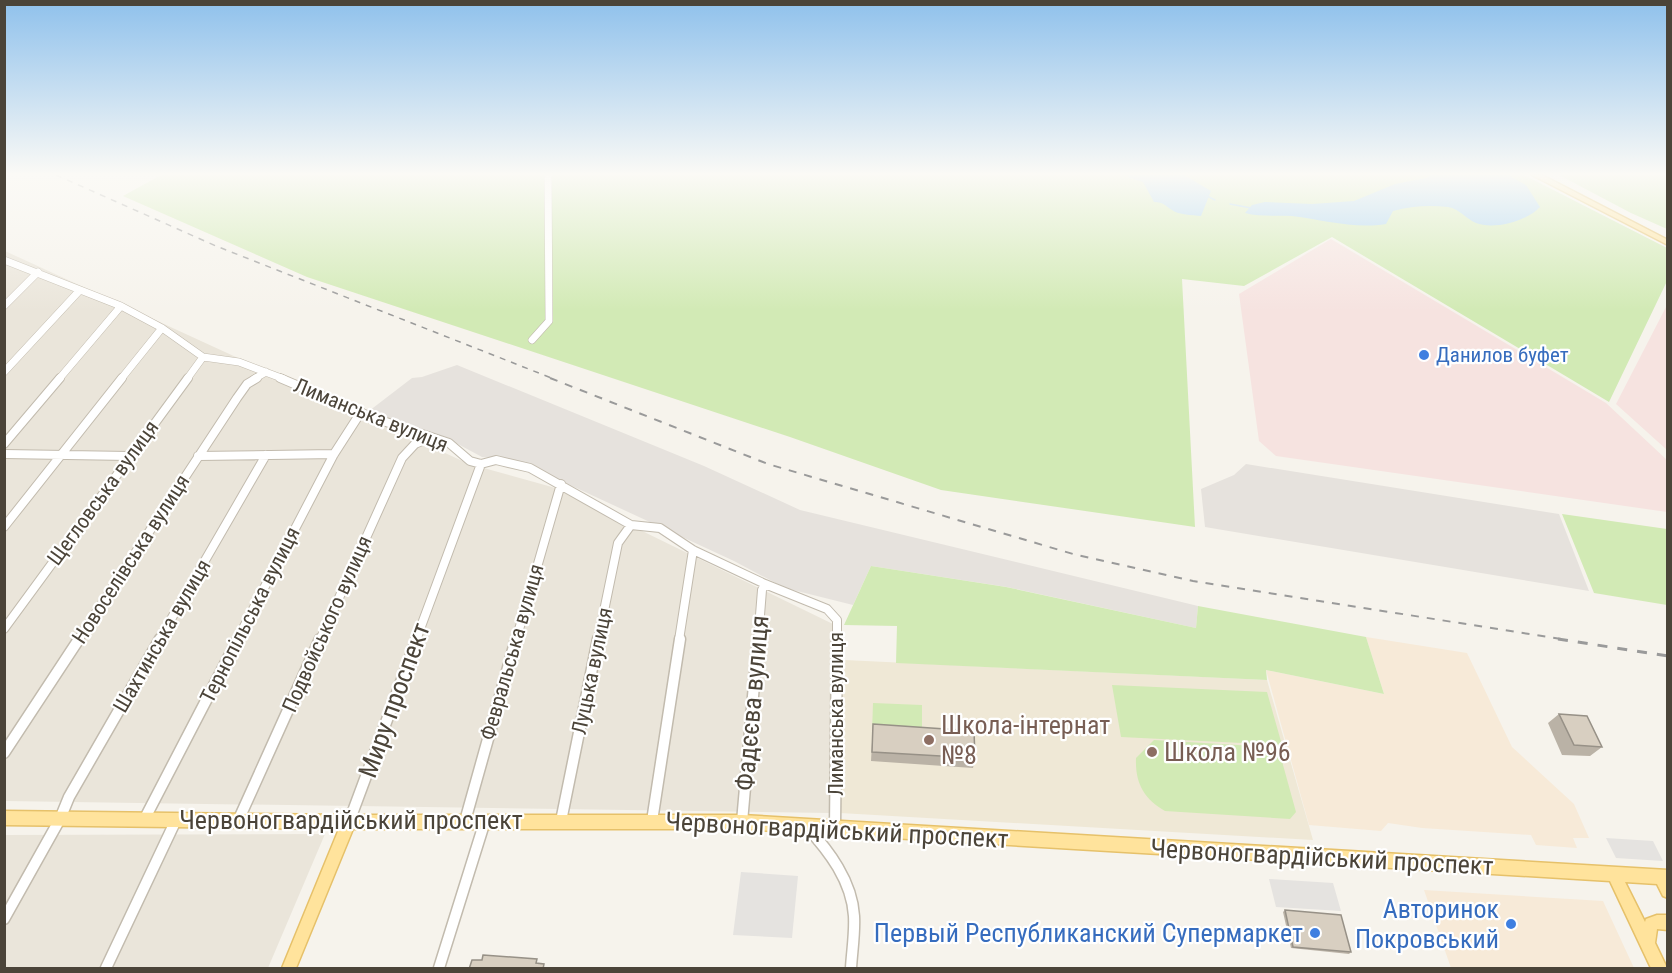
<svg xmlns="http://www.w3.org/2000/svg" width="1672" height="973" viewBox="0 0 1672 973" font-family="'Roboto Condensed',sans-serif">
	<style>
		.residential { fill: #eae5da }
		.commercial { fill: #f7ead8 }
		.industrial { fill: #e6e2dd }
		.education { fill: #efe8d6 }
		.medical { fill: #f6e3e0 }
		.green { fill: #d2eab5 }
		.parking { fill: #e5e3e0 }
		.water { fill: #a9d4f2 }
		.lines { fill: none; stroke-linecap: round; stroke-linejoin: round }
		.stream { stroke: #a9d4f2; stroke-width: 1.5 }
		.minor-far2-casing { stroke: #c2bbae; stroke-width: 8 }
		.minor-far1-casing { stroke: #c2bbae; stroke-width: 10 }
		.minor-casing { stroke: #c2bbae; stroke-width: 13 }
		.major-casing { stroke: #e6c16a; stroke-width: 3 }
		.minor-far2 { stroke: #fff; stroke-width: 7 }
		.minor-far1 { stroke: #fff; stroke-width: 8 }
		.minor { stroke: #fff; stroke-width: 10 }
		.major { fill: #ffe39c; fill-rule: evenodd }
		.rail-far2 { stroke: #9a9a9a; stroke-width: 1.5; stroke-dasharray: 6 6; stroke-linecap: butt }
		.rail-far1 { stroke: #9a9a9a; stroke-width: 2; stroke-dasharray: 8 8; stroke-linecap: butt }
		.rail { stroke: #9a9a9a; stroke-width: 3; stroke-dasharray: 10 10; stroke-linecap: butt }
		.wall { fill: #bab2a6 }
		.building { fill: #d8cfc1; stroke: #979187; stroke-width: 1.5 }
		.shop-dot { fill: #3f7fe0; stroke: #fff; stroke-width: 2 }
		.education-dot { fill: #8d6e63; stroke: #fff; stroke-width: 2 }
		.labels { text-anchor: middle; stroke-width: 4.5; stroke-linejoin: round; paint-order: stroke }
		.shop-label { font-size: 21px; fill: #366cbe; stroke: #fff; text-anchor: start }
		.street-label { font-size: 21px; fill: #4b4439; stroke: #fff }
		.near-street-label { font-size: 26px; fill: #4b4439; stroke: #fff }
		.near-education-label { font-size: 26px; fill: #785e54; stroke: #fff; text-anchor: start }
		.near-shop-label { font-size: 26px; fill: #366cbe; stroke: #fff; text-anchor: end }
	</style>
	<rect width="100%" height="100%" fill="#f6f3ec"/>
	<path class="residential" d="M5,251L469,464L552,487L835,625L830,813L5,801Z
		M325,834L268,968H5L4,835Z"/>
	<path class="commercial" d="M1366,637L1467,653L1512,747L1574,804L1589,838H1573L1577,848L1536,845L1531,835L1422,828L1388,823L1381,831L1309,825L1266,670L1384,694Z
		M1424,890L1603,901L1634,968H1451Z"/>
	<path class="industrial" d="M457,365L704,466L800,510L1198,606L1196,628L1007,587L871,566L853,605L785,588L734,561L544,473L511,459L482,457L456,443L369,411L412,378L422,377Z
		M1246,464L1559,514L1589,591L1205,527L1201,489L1234,475Z"/>
	<path class="education" d="M844,660L1267,680L1313,840L840,813Z"/>
	<path class="medical" d="M1331,239L1606,403L1667,460V512L1276,456L1259,441L1239,294Z
		M1666,307H1668L1667,450L1616,404Z"/>
	<path class="green" d="M161,175H1524L1667,248L1668,279L1609,402L1332,237L1244,286L1182,279L1195,527L941,490L790,437L307,277L123,196Z
		M1559,175H1667V229L1631,213Z
		M1562,514L1667,529V605L1594,593Z
		M871,566L1006,587L1196,628L1198,606L1366,637L1384,694L1266,670L1267,680L896,663L897,626L844,625Z
		M1112,685L1267,692L1282,745L1121,737Z
		M873,703L922,705V734L872,732Z
		M1154,740L1271,747L1280,754L1296,812L1290,819L1165,811C1144,799 1135,783 1136,758Z"/>
	<path class="parking" d="M1606,838L1653,841L1663,861L1616,858Z
		M741,872L798,876L792,938L733,935Z
		M1269,879L1333,883L1341,911L1276,907Z"/>
	<path class="water" d="M1128,175H1184L1211,191L1201,216C1192,215 1179,215 1172,210C1165,206 1164,202 1154,202L1143,182L1128,177Z
		M1431,175H1508L1526,185L1540,207C1527,221 1494,230 1476,223C1466,219 1460,209 1448,207C1429,205 1411,206 1393,211L1386,224C1354,229 1324,220 1292,216C1276,215 1260,217 1245,213L1252,205L1265,202L1312,204L1354,201L1395,184L1426,178Z"/>
	<g class="lines">
		<path class="stream" d="M1207,196L1215,200
			M1230,204L1251,208"/>
		<defs>
			<path id="minor-far2" d="M4,260L121,306L162,328L203,357L239,362L284,379
				M4,306L38,272
				M532,340L549,321L548,175
				M4,372L80,290
				M59,379L121,306
				M121,379L162,328
				M187,379L203,357
				M254,379L266,372"/>
			<path id="minor-far1" d="M280,378L374,418L449,443L470,461L481,464L496,460L530,468L631,525L660,528L693,550L765,584L827,609L837,620V640
				M4,444L60,378
				M4,454L129,456
				M198,456L334,454
				M4,527L122,378
				M4,629L188,378
				M78,640L237,398L247,384L257,378
				M159,640L266,455
				M237,640L334,454L361,412
				M320,640L402,458L415,444L429,438
				M416,640L481,464
				M516,640L561,484
				M598,640L618,543L631,525
				M679,640L693,550
				M758,640L762,590L765,584"/>
			<path id="minor" d="M4,753L79,639
				M144,820L238,639
				M238,821L320,639
				M465,821L516,639
				M561,821L598,639
				M652,821L680,639
				M349,822L417,639
				M742,822L758,639
				M806,826C829,851 852,881 854,916C855,933 852,951 851,968
				M835,827L837,639
				M4,919L60,819L69,797L160,639
				M106,968L176,820
				M439,968L485,821"/>
			<path id="major" d="M1532,175H1542L1668,240V245Z
				M4,811L349,815H742L1668,870V898L1663,896L1657,884L1625,882L1645,922L1646,919L1657,915H1668V930L1657,929L1655,943L1667,968H1651L1610,881L742,829H353L296,968H282L339,829L4,825Z"/>
		</defs>
		<use href="#minor-far2" class="minor-far2-casing"/>
		<use href="#minor-far1" class="minor-far1-casing"/>
		<use href="#minor" class="minor-casing"/>
		<use href="#major" class="major-casing"/>
		<use href="#minor-far2" class="minor-far2"/>
		<use href="#minor-far1" class="minor-far1"/>
		<use href="#minor" class="minor"/>
		<use href="#major" class="major"/>
		<path class="rail-far2" d="M56,175L216,246L554,379"/>
		<path class="rail-far1" d="M550,378L768,464L1073,554L1193,581L1567,640"/>
		<path class="rail" d="M1558,639L1668,656"/>
	</g>
	<path class="wall" d="M1559,714L1602,747L1590,756L1562,755L1548,723Z
		M873,724L975,758L973,768L871,761Z
		M1285,910L1351,952L1349,954L1291,948L1283,912Z"/>
	<path class="building" d="M1559,714L1587,716L1602,747L1574,745Z
		M873,724L974,731L975,758L872,752Z
		M1285,910L1341,915L1351,952L1293,947Z
		M483,955L537,959L536,963L544,964L543,969H469L472,960H482Z"/>
	<linearGradient id="sky" x2="0" y2="1"><stop stop-color="#8fc1ec"/><stop offset="0.56" stop-color="#fbfaf6"/><stop offset="1" stop-color="#fbfaf6" stop-opacity="0"/></linearGradient>
	<rect width="1672" height="311" fill="url(#sky)"/>
	<g class="shop-dot">
		<circle cx="1424" cy="355" r="6"/>
		<circle cx="1511" cy="924" r="6"/>
		<circle cx="1315" cy="933" r="6"/>
	</g>
	<g class="education-dot">
		<circle cx="929" cy="740" r="6"/>
		<circle cx="1152" cy="752" r="6"/>
	</g>
	<g class="labels">
		<g class="shop-label">
			<text x="1436" y="362">Данилов буфет</text>
		</g>
		<g class="street-label">
			<text transform="translate(371 415) rotate(22)" y="7">Лиманська вулиця</text>
			<text transform="translate(103 493) rotate(-54)" y="7">Щегловська вулиця</text>
			<text transform="translate(131 559) rotate(-57)" y="7">Новоселівська вулиця</text>
			<text transform="translate(250 615) rotate(-63)" y="7">Тернопільська вулиця</text>
			<text transform="translate(327 624) rotate(-66)" y="7">Подвойського вулиця</text>
			<text transform="translate(162 636) rotate(-60)" y="7">Шахтинська вулиця</text>
			<text transform="translate(512 652) rotate(-74)" y="7">Февральська вулиця</text>
			<text transform="translate(592 671) rotate(-78)" y="7">Луцька вулиця</text>
			<text transform="translate(836 714) rotate(-90)" y="7">Лиманська вулиця</text>
		</g>
		<g class="near-street-label">
			<text transform="translate(394 700) rotate(-70)" y="9">Миру проспект</text>
			<text transform="translate(752 703) rotate(-85)" y="9">Фадєєва вулиця</text>
			<text x="351" y="829">Червоногвардійський проспект</text>
			<text transform="translate(837 830) rotate(3)" y="9">Червоногвардійський проспект</text>
			<text transform="translate(1322 857) rotate(3)" y="9">Червоногвардійський проспект</text>
		</g>
		<g class="near-education-label">
			<text x="941" y="734">Школа-інтернат<tspan x="941" dy="30">№8</tspan></text>
			<text x="1164" y="761">Школа №96</text>
		</g>
		<g class="near-shop-label">
			<text x="1499" y="918">Авторинок<tspan x="1499" dy="30">Покровський</tspan></text>
			<text x="1303" y="942">Первый Республиканский Супермаркет</text>
		</g>
	</g>
	<rect width="1672" height="973" fill="none" stroke="#4b4439" stroke-width="12"/>
</svg>
